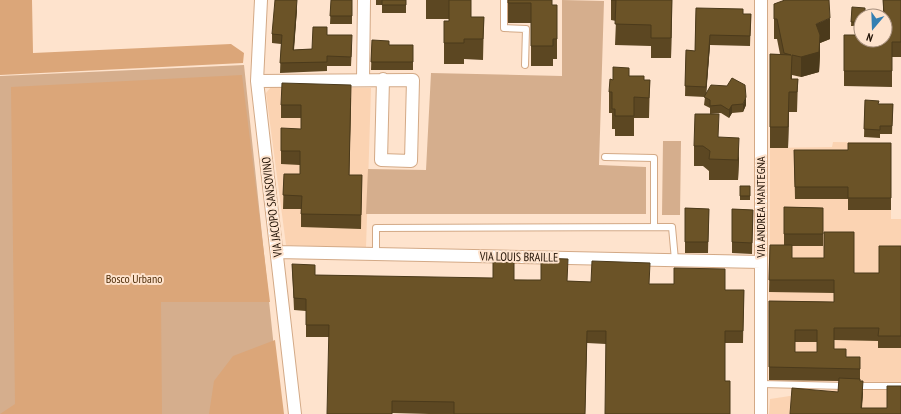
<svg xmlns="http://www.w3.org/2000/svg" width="901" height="414" viewBox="0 0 901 414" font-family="'PT Sans Narrow',sans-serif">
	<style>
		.built { fill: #fbd3b2 }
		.green { fill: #d5ae8d }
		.forest { fill: #dba679 }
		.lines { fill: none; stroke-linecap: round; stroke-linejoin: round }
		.lane-casing { stroke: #d3a986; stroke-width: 8 }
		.street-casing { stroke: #d3a986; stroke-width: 14 }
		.lane { stroke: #fff; stroke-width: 6 }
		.street { stroke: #fff; stroke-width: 12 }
		.wall { fill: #5c4722; fill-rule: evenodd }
		.shaded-wall { fill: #4b3a1b }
		.building { fill: #6b5327; stroke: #4b3a1b; fill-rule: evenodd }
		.labels { text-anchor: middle; stroke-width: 4; stroke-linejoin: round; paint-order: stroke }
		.street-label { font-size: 12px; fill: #211205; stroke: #fee3cd }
		.park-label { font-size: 12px; fill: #4f2d08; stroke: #fee3cd }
	</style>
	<rect width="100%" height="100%" fill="#fee3cd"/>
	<path class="built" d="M271,87L371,88L366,248L286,245L266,93Z
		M833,142L891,143V219H901V382L769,381L770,148L832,147Z
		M829,390H901V414H769L770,399Z"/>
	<path class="green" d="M562,0L604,1L599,165L646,167V214H366L368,169L426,170L431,73L562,76Z
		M244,65L281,414H0V76Z
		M663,141H681L680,215H662Z"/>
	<path class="forest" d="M0,0H32L33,53L231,44L244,53L243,63L0,75Z
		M242,75L270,302H161L162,414H0L15,404L11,87Z
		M275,340L284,414H209L214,381L233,356Z"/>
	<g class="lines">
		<defs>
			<path id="lane" d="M504,0V28L526,29L525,65
				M605,157L654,158V227
				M376,254V228L672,227L675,260
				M761,384L845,386
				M857,386H901"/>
			<path id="street" d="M261,0L257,81L295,414
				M363,80L364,0
				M257,81L413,80L411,161L381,160L383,79
				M277,252L761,262
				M761,414V0"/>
		</defs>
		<use href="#lane" class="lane-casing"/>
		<use href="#street" class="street-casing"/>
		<use href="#lane" class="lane"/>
		<use href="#street" class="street"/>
	</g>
	<path class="wall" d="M331,0H352V24H330Z
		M376,0H406V13H382V5H376Z
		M426,0H471V17H484L483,60L464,59V64H444V21H449V19H426Z
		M508,0L552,5H557V59H553V66H531V23H508Z
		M611,0H672L671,58H651V46L615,45L616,21L611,20Z
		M785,0L830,39L820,43V55L819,72L801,77L792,75V79H798L797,112H789L788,148H770V54H780L777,39H774V19Z
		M883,0H901V57H892V87L844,86V35L885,40L883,14Z
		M852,7L861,16V26H851Z
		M696,8L743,14H751L750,46L710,45L706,93L746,105L743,112L732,113L729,118L721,113L710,114V108L704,105L705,97L685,96L686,50L695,51Z
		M297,9L294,50L312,49L327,35L352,45L351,66H327V71L280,73L281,44L272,43V34Z
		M372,40L389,45H413V70H371Z
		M629,76L644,80H650L649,118H634V136H615V129H612V113H609V92L613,80Z
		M351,98L349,175H362L361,229L301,227V209H283L284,174H300V165L281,164V151L301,129V118H281V105Z
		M865,100L878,104H893L892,134H880V138L864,137Z
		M719,137L739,158L738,180H709V171L703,166H694V146Z
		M891,143V210H848V199H795L794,150H848Z
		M740,186H750V200H740Z
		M784,207L823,208V246H792V258L854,273H879L901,246V348H878V341L834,340V349L846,357H860V381L863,393L862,408L901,414H790L838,392L839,381L769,380V301L834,302V293L769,292L770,245H784ZM795,342H817V352H795Z
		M685,208L709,209L708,253H685Z
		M732,209L753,210L752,254L732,253Z
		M292,264L315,275L567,281L649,284L725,290H744L743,343H725V381L730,414L606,344L587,343L585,414H429L392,413L329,337H306V311L294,310Z"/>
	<path class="shaded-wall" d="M297,0V9L293,59V50Z
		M672,0V13L671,58V38Z
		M830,18V39L820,43V55L819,72L801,77V57L816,24Z
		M710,35V45L706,97V87Z
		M351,85V98L349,188V175Z
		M789,92V112L788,148V127Z
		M746,97V105L743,112V104Z
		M732,105V113L729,118V110Z
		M739,138V158L738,180V160Z
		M863,381V393L861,414Z"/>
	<path class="building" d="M275,0H297L293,50L312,49L313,27H327V35H352L351,57L327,56V62L280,63L282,35L272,34Z
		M331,0H352V16H330Z
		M382,0H406V5H382Z
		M449,0H471V17H484L483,39H464V43H444V21H449Z
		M508,0H552V5H557V39H553V46H531V3H508Z
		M611,0H672L671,38H651V25L615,24L616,0Z
		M785,0H829L830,18L816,24L820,35L819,52L801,57L792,55L791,79H798L797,92H789L788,127H770V54L791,55L784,53L777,19H774V4Z
		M883,0H901V42H892V71H844V35H861V40H885V16H865V15L884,14Z
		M852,7L865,8V16H861V22H851Z
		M696,8L743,9V14H751L750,36L710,35L706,87L685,86L686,50L695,51Z
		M372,40L389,41V45H413V62H371Z
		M613,67L629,68V76H644V80H650L649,98L634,97V116H615V109H612V92H609L610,79L613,80Z
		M732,78L745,85L746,97L743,104L732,105L729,110L721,105L710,106V100L704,97L711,85L727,86Z
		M282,83L351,85L349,175H362L361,215L301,214L302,196L283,195L284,174H300V151H281V128L301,129V105H281Z
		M865,100L879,101L878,104H893L892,126H880V130L864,129Z
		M695,114H719L718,137L739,138L738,160L709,159L710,151L703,146H694Z
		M848,143H891V198H848V187H795L794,150H848Z
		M740,186H750V196H740Z
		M784,207L823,208V234H784Z
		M685,208L709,209L708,242H685Z
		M732,209L753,210L752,243L732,242Z
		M824,232H854V273H879V246H901V336H878L879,328H834V349H846V357H860V369L769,367V301L834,302V280H769L770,245H792V258H824ZM795,330H817V352H795Z
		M541,258L568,259L567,281L591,282L592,261L650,263L649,284H674V268L725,269V290H744L743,331H725V381H730V414H605L606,331H587L585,414H454V402L392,401V414H327L329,325H306V299L294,298L292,264L315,265V275L493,278V262H514V280H541Z
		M839,378L860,379V381H863L861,408H887V386H901V414H790L792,388L838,392Z"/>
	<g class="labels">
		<g class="street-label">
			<text transform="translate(272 207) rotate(-97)" y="4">VIA JACOPO SANSOVINO</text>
			<text transform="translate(761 207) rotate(-90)" y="4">VIA ANDREA MANTEGNA</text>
			<text transform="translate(519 257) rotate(1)" y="4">VIA LOUIS BRAILLE</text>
		</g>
		<g class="park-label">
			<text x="134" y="283">Bosco Urbano</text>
		</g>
	</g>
	<g transform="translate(873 28) rotate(199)"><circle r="19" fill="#fee3cd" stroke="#a68f7d"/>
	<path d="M0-3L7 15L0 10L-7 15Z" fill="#337fb2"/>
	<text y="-6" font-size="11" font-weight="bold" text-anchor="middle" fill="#211205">N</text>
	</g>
</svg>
